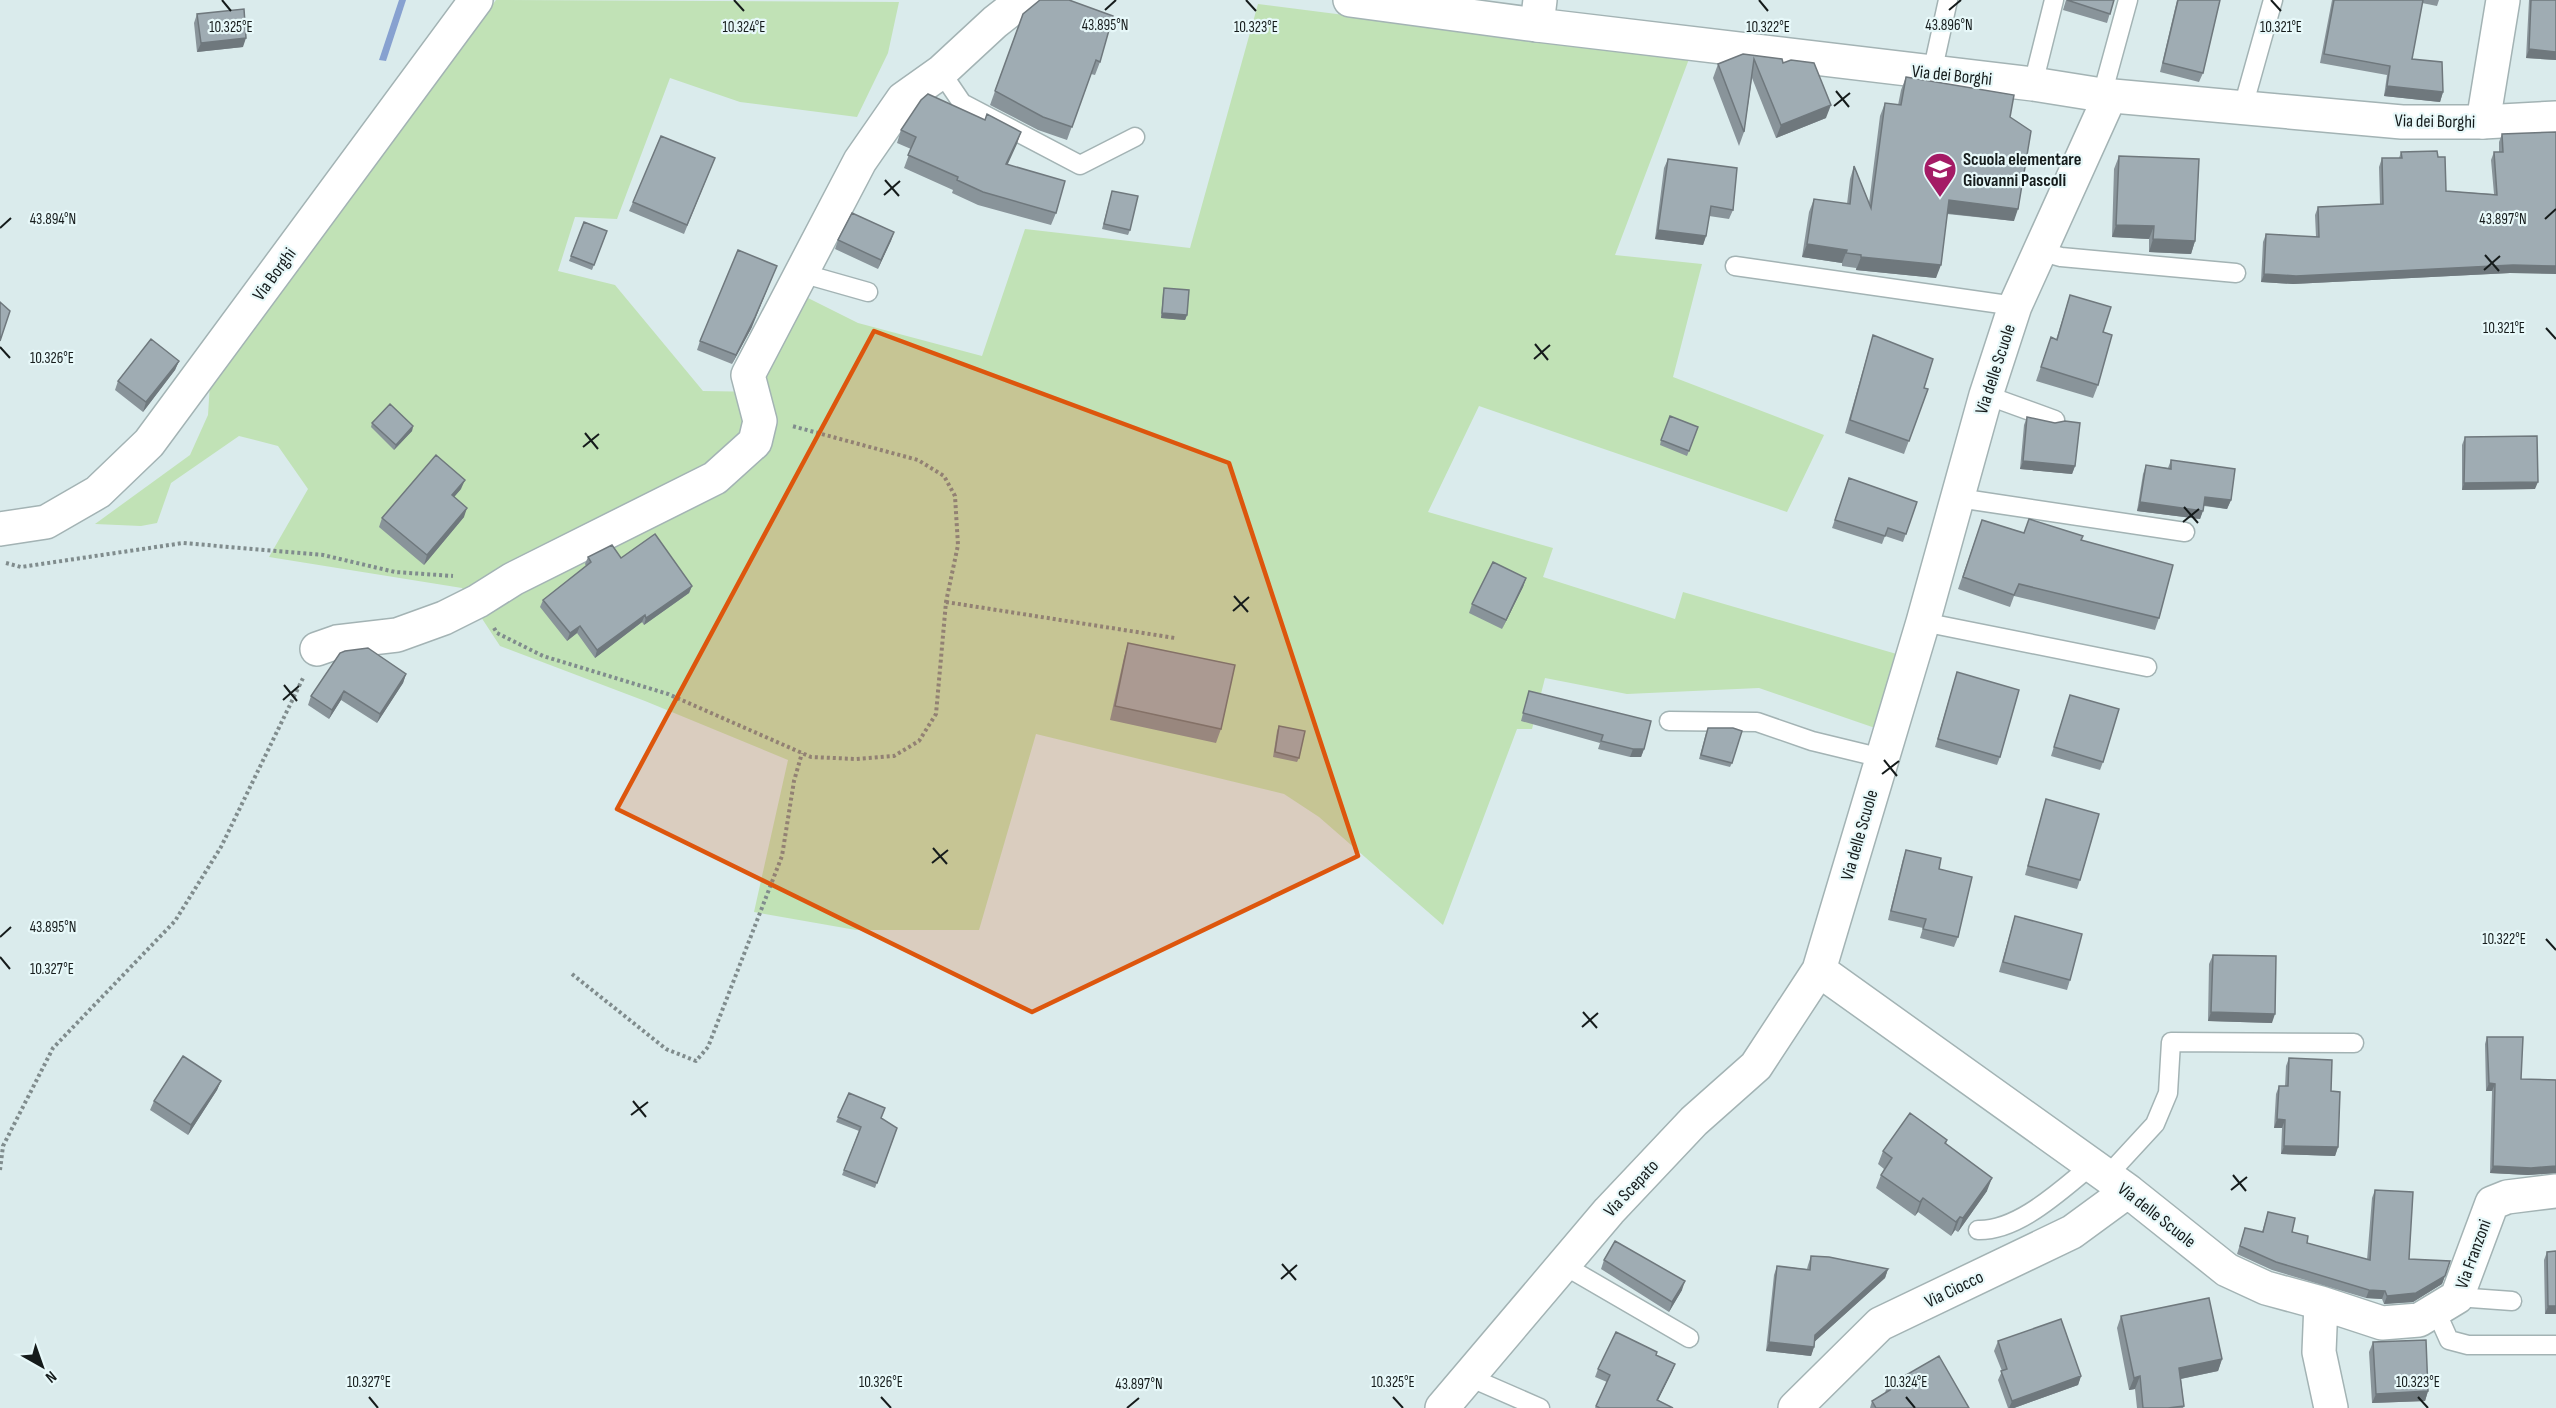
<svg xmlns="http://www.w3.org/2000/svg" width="2556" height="1408" viewBox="0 0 2556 1408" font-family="'Sofia Sans Condensed',sans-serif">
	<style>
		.green { fill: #c1e2b6 }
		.water { fill: #87a1d0 }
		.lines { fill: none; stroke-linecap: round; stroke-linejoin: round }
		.lane-casing { stroke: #a3b3b4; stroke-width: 21 }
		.street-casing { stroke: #a3b3b4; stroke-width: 36 }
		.secondary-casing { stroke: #a3b3b4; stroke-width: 36 }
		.path { stroke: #808c8d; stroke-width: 4; stroke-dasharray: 3 3; stroke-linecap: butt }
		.lane { stroke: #fff; stroke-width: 18 }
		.street { stroke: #fff; stroke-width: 33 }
		.secondary { stroke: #fff; stroke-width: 33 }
		.wall { fill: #89949a }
		.shaded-wall { fill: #6f787d }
		.building { fill: #9facb3; stroke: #6f787d; stroke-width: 1.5 }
		.marked { fill: #dd560d; fill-opacity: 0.2; stroke: #dd560d; stroke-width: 4.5; stroke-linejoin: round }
		.ticks { fill: none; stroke: #151b1b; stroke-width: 2 }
		.labels { text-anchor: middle; stroke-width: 4.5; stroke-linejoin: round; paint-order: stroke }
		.street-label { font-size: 18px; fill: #151b1b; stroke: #e7f8f9 }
		.poi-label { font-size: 18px; font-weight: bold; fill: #151b1b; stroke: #e7f8f9; text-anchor: start }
		.ticks-label { font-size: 15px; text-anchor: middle; fill: #151b1b; stroke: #e7f8f9; stroke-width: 4.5; stroke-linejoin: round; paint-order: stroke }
	</style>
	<rect width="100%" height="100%" fill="#daebec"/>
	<path class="green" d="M496,0L899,2L888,53L857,117L740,102L670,78L617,219L575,217L558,271L615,285L703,391L765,392L760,371L800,294L858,323L982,356L1025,229L1190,248L1258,4L1689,59L1615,255L1702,264L1673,377L1824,435L1787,512L1479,406L1428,512L1553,548L1543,577L1675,619L1683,592L1900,655L1878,729L1759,688L1627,694L1545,678L1532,729H1517L1443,925L1319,817L1284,794L1036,734L979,930H856L754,912L788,760L645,701L500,646L462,588L269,557L308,489L278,446L239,436L171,483L157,523L141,526L95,524L190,455L208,415L210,383Z"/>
	<path class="water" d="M399,0H406L386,61L379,60Z"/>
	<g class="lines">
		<defs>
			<path id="lane" d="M941,72L962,103L1080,165L1135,137
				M1932,73L1948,0
				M2033,84L2054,0
				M2102,95L2128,0
				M2243,107L2273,0
				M2039,251L2061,257L2236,273
				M1735,266L2015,306
				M801,273L868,292
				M1986,395L2055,420
				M1958,498L2185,532
				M1923,622L2147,667
				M1669,721L1757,722L1812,741L1882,758
				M2107,1176L2155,1124L2168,1093L2171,1042L2354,1043
				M1978,1230C2019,1231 2062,1189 2092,1165
				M1565,1266L1689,1338
				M2457,1297L2512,1301
				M2436,1311L2449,1340L2468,1345H2556
				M1469,1377L1540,1408"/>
			<path id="street" d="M1350,0L1537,25
				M2110,96L2015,306L1986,395L1923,622L1819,970L2128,1191L2227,1270L2266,1288L2321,1303L2382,1323L2419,1320L2457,1297L2492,1203L2507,1197L2556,1191
				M2483,122L2503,0
				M317,649L337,642L397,635L444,618L478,601L513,579L715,478L755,442L760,421L748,375L860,161L903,99L941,72L995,22L1023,0
				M2321,1303L2319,1352L2331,1408
				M1442,1408L1609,1211L1694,1121L1756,1066L1819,970
				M1795,1408L1880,1324L2072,1232L2128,1191"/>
			<path id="secondary" d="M1540,0L1537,25L2033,84L2102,95L2402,122H2483L2556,118
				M0,529L46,522L98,492L149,443L476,0"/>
		</defs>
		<use href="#lane" class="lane-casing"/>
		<use href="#street" class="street-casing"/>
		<use href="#secondary" class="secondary-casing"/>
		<path class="path" d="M6,563L21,567L183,543L323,555L395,572L453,576
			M946,602L1175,638
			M494,628L497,633L543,656L668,694L811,757L856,759L894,756L919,741L936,714L946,602L958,545L955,496L944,476L918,460L792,426
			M572,974L666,1049L696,1061L708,1047L782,856L794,781L802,753
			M0,1170L3,1146L53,1048L175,921L221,847L304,676"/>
		<use href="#lane" class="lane"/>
		<use href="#street" class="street"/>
		<use href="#secondary" class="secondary"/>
	</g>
	<path class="wall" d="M2066,0H2114L2107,23L2063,10Z
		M2177,0H2220L2203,73L2199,82L2160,72Z
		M2332,0H2439L2437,6L2422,3L2412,59L2443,92L2440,102L2384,96L2387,75L2320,63Z
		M2529,0H2556V60L2526,58Z
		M197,14L243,47L197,52L194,23Z
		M1023,14L1100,62L1095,75L1091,74L1067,140L1038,130L990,105Z
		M1743,54L1783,63L1826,118L1776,138L1752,78L1744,132L1739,146L1713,78L1718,64Z
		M1906,77L2010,117L2014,221L1947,214L1936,278L1856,270V268L1842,266V263L1802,257L1809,212L1814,199L1847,204L1850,179L1854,166L1869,203L1880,116L1885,103L1898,105L1901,90Z
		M985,120L1021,132L1007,164L1056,213L1051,225L978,205L952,193L953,190L904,168L911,149L897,143L901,130Z
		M2502,134L2510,273L2293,284L2261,282L2263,242L2266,234L2316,237L2315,215L2318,207L2380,204L2379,167L2382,158H2399L2401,152L2438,157L2446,191L2494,194L2491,160L2494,152H2499V142Z
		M2119,156L2195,241L2191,254L2149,252V239L2112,237L2114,169Z
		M715,158L684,234L629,211L633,202Z
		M1668,159L1733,210L1729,219L1709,216L1706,236L1703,245L1655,239L1664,168Z
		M1112,191L1130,230L1128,235L1102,229Z
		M584,222L607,231L592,270L569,261Z
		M894,232L878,269L835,249L838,240Z
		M1164,288L1187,315L1185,320L1161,318L1163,293Z
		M2070,295L2103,332L2098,385L2093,398L2036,381L2051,337L2056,340Z
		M752,327L732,364L697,350L700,341Z
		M1873,335L1924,388L1928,389L1904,454L1845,433Z
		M179,361L175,370L143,412L115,390L118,381Z
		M2027,417L2075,466L2072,474L2020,469L2024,425Z
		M372,423L413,426L412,431L394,450L371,427Z
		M1698,427L1687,456L1660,445L1661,440Z
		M2465,437L2535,489L2462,490V445Z
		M2171,460L2231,500L2227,509L2204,506L2200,519L2137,511L2143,474L2146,465L2168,468Z
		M1849,478L1917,502L1903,542L1885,536L1882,544L1832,528Z
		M461,489L454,497L464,517L424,565L379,527L382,518Z
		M1982,520L2024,533L2081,540L2159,618L2155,630L2014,596L2010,607L1958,589Z
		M588,557L621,558L692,586L689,593L644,625L642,622L595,658L577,633L567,641L540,607L543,600L586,566L585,564Z
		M1526,578L1523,587L1502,629L1469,613L1472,604Z
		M1128,643L1221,729L1216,743L1110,720L1124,657Z
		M1957,672L2000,757L1997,765L1935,747Z
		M406,674L403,683L377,723L341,700L329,719L308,705L311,696Z
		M1529,691L1644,749L1641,757H1630L1598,749L1600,743L1521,721Z
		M2070,695L2103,762L2100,770L2051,756Z
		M1279,726L1299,758L1297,762L1273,757L1277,731Z
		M1706,733L1732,763L1730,767L1699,759Z
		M2046,799L2080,880L2077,889L2025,875Z
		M1906,850L1939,869L1958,937L1954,947L1920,938L1923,928L1888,920L1903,859Z
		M2015,916L2070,980L2067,990L1999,972Z
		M2213,955L2272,1023L2208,1021L2209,964Z
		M2487,1037L2521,1079L2556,1080V1173L2528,1175L2490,1173L2492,1091H2486L2485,1044Z
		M2289,1058L2331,1091L2338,1147L2335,1156L2281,1154L2282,1128H2274L2276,1094L2279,1086H2285L2286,1066Z
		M221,1081L217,1090L188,1135L150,1110L154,1101Z
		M849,1093L881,1119L897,1128L875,1188L842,1175L859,1131L836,1122Z
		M1947,1140L1946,1144L1987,1191L1958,1232L1955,1230L1951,1236L1918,1212L1915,1216L1876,1188L1881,1175L1884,1169L1878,1164L1883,1151Z
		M2375,1190L2409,1259L2450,1261L2442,1284L2413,1302L2384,1304L2382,1299L2366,1298L2272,1270L2237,1254L2245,1228L2262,1232L2268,1212L2292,1232L2307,1243L2367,1260L2372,1198Z
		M2547,1252L2556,1314H2545L2544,1260Z
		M1811,1256L1888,1269L1885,1278L1814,1342V1347L1811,1356L1766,1351L1774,1275L1777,1266L1807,1269L1808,1265Z
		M1604,1260L1682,1290L1669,1312L1601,1269Z
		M2121,1316L2222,1359L2218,1371L2181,1379L2184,1406L2183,1408H2137L2135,1389L2129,1390L2117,1328Z
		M1998,1341L2081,1376L2078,1385L2014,1408H2008L1998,1380L2002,1371L1994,1351Z
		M2373,1342L2428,1391L2425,1401L2372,1403L2369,1352Z
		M1656,1355L1675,1364L1658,1400L1673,1408H1595L1607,1382L1595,1377L1598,1369Z
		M1887,1386L1969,1408H1870L1872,1401L1885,1393Z"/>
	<path class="shaded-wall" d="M246,38L243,47L197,52L201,43Z
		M2529,49L2556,52V60L2526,58Z
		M2387,86L2443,92L2440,102L2384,96Z
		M1831,105L1826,118L1776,138L1781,125Z
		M1021,132L1017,144L1002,177L1006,164Z
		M1949,200L2018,209L2014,221L1944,213Z
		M2116,225L2154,226L2149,239L2112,237Z
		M1658,230L1706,236L1703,245L1655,239Z
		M894,232L891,241L878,269L881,260Z
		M2153,239L2195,241L2191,254L2149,252Z
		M1807,244L1847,250L1842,263L1802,257Z
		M1861,257L1941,265L1936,278L1856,270Z
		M2513,265L2556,266V274L2510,273L2293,284L2261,282L2264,274Z
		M773,275L752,327L732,364L736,355Z
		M1162,313L1187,315L1185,320L1161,318Z
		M179,361L175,370L143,412L146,402Z
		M413,426L412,431L394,450L396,445Z
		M2023,461L2075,466L2072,474L2020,469Z
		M465,480L461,489L448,504L452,495Z
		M2538,482L2535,489L2462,490L2464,483Z
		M2205,497L2231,500L2227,509L2202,505Z
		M2140,502L2203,511L2200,519L2137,511Z
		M467,508L464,517L424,565L427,555Z
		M1526,578L1523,587L1502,629L1506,620Z
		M692,586L689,593L644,625L646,618Z
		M645,615L642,622L595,658L597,650Z
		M580,626L577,633L567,641L570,633Z
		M406,674L403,683L377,723L380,714Z
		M344,691L341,700L329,719L332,710Z
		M1633,749H1644L1641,757H1630Z
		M2211,1012L2275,1014L2272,1023L2208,1021Z
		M221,1081L217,1090L188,1135L191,1125Z
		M2489,1083L2495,1084L2492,1091H2486Z
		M2277,1119L2285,1120L2282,1128H2274Z
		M2284,1146L2338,1147L2335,1156L2281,1154Z
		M2493,1166H2556V1173L2528,1175L2490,1173Z
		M1992,1178L1987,1191L1958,1232L1963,1218Z
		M1923,1198L1918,1212L1915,1216L1920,1202Z
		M1960,1217L1955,1230L1951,1236L1956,1222Z
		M1888,1269L1885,1278L1812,1344L1815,1335Z
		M2445,1276L2442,1284L2413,1302L2384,1304L2387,1296Z
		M1685,1281L1682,1290L1669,1312L1672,1302Z
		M2369,1290L2385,1291L2382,1299L2366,1298Z
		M2548,1306H2556V1314H2545Z
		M1769,1342L1814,1347L1811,1356L1766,1351Z
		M2222,1359L2218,1371L2175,1380L2179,1368Z
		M1675,1364L1672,1372L1654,1408L1657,1400Z
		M2081,1376L2078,1385L2014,1408H2009L2012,1401Z
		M2140,1376L2135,1389L2129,1390L2134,1378Z
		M2428,1391L2425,1401L2372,1403L2376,1394Z"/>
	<path class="building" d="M1040,0H1069L1113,16L1100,62L1096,60L1072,127L1043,117L995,91L1023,14Z
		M2067,0H2114L2110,14Z
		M2178,0H2220L2203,73L2163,63Z
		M2334,0H2423L2412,59L2442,62L2443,92L2387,86L2390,66L2324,54Z
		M2531,0H2556V52L2529,49Z
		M244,9L246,38L201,43L197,14Z
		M1743,54L1782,59L1783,63L1791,60L1814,63L1831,105L1781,125L1754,59L1744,132L1718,64Z
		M1906,77L2014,95L2010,117L2031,131L2018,209L1949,200L1941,265L1861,257V255L1846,253L1847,250L1807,244L1814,199L1850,204L1854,166L1871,208L1885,103L1901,105Z
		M928,94L985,120L987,114L1021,132L1006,164L1065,181L1056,213L983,192L957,180L958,177L908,155L916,137L901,130L921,100Z
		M2556,132V266L2513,265L2296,276L2264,274L2266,234L2319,237L2318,207L2383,204L2382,158H2402L2401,152L2437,151L2438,157H2445L2446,191L2497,195L2494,152H2503L2502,134Z
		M661,136L715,158L687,225L633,202Z
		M2119,156L2199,159L2195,241L2153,239L2154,226L2116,225Z
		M1668,159L1737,168L1733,210L1711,206L1706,236L1658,230Z
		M1112,191L1138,196L1130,230L1104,224Z
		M852,213L894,232L881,260L838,240Z
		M584,222L607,231L594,265L571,256Z
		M738,250L777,266L755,317L736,355L700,341Z
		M1164,288L1189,290L1187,315L1162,313Z
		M2070,295L2111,307L2103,332L2112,335L2098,385L2041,367L2051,337L2057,340Z
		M0,302L10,311L0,341Z
		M1873,335L1933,359L1924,388L1928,389L1909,441L1850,420Z
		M151,339L179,361L146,402L118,381Z
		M390,404L413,426L396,445L372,423Z
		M1670,416L1698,427L1689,451L1661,440Z
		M2027,417L2055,423L2065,421L2080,423L2075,466L2023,461Z
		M2537,436L2538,482L2464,483L2465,437Z
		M436,455L465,480L452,495L467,508L427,555L382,518Z
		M2171,460L2235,469L2231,500L2205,497L2203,511L2140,502L2146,465L2171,469Z
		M1849,478L1917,502L1906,534L1888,528L1885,536L1835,520Z
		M2029,519L2083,536L2081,540L2173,565L2159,618L2019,584L2014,595L1963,577L1982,520L2024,533Z
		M655,534L692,586L646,618L645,615L597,650L580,626L570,633L543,600L591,562L588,557L612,545L621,558Z
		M1493,562L1526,578L1506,620L1472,604Z
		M1128,643L1235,665L1221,729L1115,706Z
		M368,648L406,674L380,714L344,691L332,710L311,696L340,653L345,651Z
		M1957,672L2019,690L2000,757L1938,739Z
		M1529,691L1651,721L1644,749H1633L1601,741L1603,735L1523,713Z
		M2070,695L2119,709L2103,762L2054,747Z
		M1279,726L1305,731L1299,758L1275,752Z
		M1708,728H1733L1742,731L1732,763L1701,755Z
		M2046,799L2099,814L2080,880L2028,866Z
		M1906,850L1941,858L1939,869L1972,877L1958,937L1923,929L1926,919L1891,911Z
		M2015,916L2082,934L2070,980L2003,962Z
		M2213,955L2276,956L2275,1014L2211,1012Z
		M2487,1037H2523L2521,1079L2556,1080V1166L2531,1168L2493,1166L2495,1084L2489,1083Z
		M183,1056L221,1081L191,1125L154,1101Z
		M2289,1058L2332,1060L2331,1091L2340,1092L2338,1147L2284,1146L2285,1120L2277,1119L2279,1086H2288Z
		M849,1093L885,1108L881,1118L897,1128L877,1183L844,1170L861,1127L838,1117Z
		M1910,1113L1947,1140L1945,1143L1992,1178L1963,1218L1960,1217L1956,1222L1923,1198L1920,1202L1881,1175L1892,1158L1883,1151Z
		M2375,1190L2413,1192L2409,1259L2450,1261L2445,1276L2416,1293L2387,1296L2385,1291L2369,1290L2276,1262L2240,1246L2245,1228L2263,1232L2268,1212L2295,1218L2292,1232L2308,1236L2307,1243L2370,1260Z
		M1615,1241L1685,1281L1672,1302L1604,1260Z
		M2556,1251V1306H2548L2547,1252Z
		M1811,1256L1829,1257L1888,1269L1815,1335L1814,1347L1769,1342L1777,1266L1810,1270Z
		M2209,1298L2222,1359L2179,1368L2184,1406L2168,1408H2143L2140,1376L2134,1378L2121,1316Z
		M2061,1319L2081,1376L2012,1401L2001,1371L2007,1369L1998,1341Z
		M1616,1332L1657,1352L1656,1355L1675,1364L1657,1400L1673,1408H1600L1596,1406L1610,1375L1598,1369Z
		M2426,1340L2428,1391L2376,1394L2373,1342Z
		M1939,1356L1969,1408H1876L1872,1401L1890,1390L1887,1386Z"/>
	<path class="marked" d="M874,331L1229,463L1358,856L1032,1012L617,809Z"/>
	<path class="ticks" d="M222,0L231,11M734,0L744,11M1246,0L1256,11M1759,0L1768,11M2271,0L2281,11M1105,10L1116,0M1949,10L1961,0M1836,91L1849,107M1834,106L1850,93M885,180L899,196M884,195L900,181M2545,219L2556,209M0,228L11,218M2485,255L2499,271M2484,270L2500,256M2546,328L2556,339M1535,344L1548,360M0,347L10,358M1534,359L1550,345M585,433L598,449M583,447L599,434M2184,507L2198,523M2183,522L2199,509M1234,596L1248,612M1233,611L1249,597M284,685L297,701M283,700L299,686M1884,760L1897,776M1882,774L1899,761M933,848L947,864M932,863L948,850M0,937L11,927M2546,939L2556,950M0,957L10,969M1583,1012L1597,1028M1582,1027L1598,1013M633,1101L646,1117M631,1115L648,1102M2233,1175L2246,1191M2231,1190L2247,1177M1282,1264L1296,1280M1281,1279L1297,1265M369,1397L378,1408M881,1397L891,1408M1393,1397L1403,1408M1906,1397L1915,1408M2418,1397L2428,1408M1127,1408L1139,1398"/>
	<defs>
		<symbol id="school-pin" viewBox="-11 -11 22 30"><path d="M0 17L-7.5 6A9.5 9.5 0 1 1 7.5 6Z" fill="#a41b65" stroke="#e7f8f9"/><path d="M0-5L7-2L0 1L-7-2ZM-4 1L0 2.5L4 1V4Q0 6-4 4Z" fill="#fff"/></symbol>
	</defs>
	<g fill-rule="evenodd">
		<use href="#school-pin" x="1921" y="150" width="38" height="52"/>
	</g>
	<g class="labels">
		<g class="street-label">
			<text transform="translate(1952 75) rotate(6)" y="6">Via dei Borghi</text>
			<text transform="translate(2435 121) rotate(1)" y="6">Via dei Borghi</text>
			<text transform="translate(274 274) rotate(-54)" y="6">Via Borghi</text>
			<text transform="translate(1995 369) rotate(-72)" y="6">Via delle Scuole</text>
			<text transform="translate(1859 835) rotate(-74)" y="6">Via delle Scuole</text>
			<text transform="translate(1631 1188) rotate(-47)" y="6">Via Scepato</text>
			<text transform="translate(2157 1215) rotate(38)" y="6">Via delle Scuole</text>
			<text transform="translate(2473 1254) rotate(-70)" y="6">Via Franzoni</text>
			<text transform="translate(1954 1289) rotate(-26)" y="6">Via Ciocco</text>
		</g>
		<g class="poi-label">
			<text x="1963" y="165">Scuola elementare<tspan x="1963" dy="21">Giovanni Pascoli</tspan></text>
		</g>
	</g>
	<g class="ticks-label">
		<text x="1105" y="30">43.895°N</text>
		<text x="1949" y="30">43.896°N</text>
		<text x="2281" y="32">10.321°E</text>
		<text x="231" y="32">10.325°E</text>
		<text x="744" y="32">10.324°E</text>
		<text x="1256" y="32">10.323°E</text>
		<text x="1768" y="32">10.322°E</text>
		<text x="53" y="224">43.894°N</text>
		<text x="2503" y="224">43.897°N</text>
		<text x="2504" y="333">10.321°E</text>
		<text x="52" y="363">10.326°E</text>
		<text x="53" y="932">43.895°N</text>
		<text x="2504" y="944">10.322°E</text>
		<text x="52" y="974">10.327°E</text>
		<text x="369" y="1387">10.327°E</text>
		<text x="881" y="1387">10.326°E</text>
		<text x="1393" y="1387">10.325°E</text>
		<text x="1906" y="1387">10.324°E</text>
		<text x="2418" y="1387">10.323°E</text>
		<text x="1139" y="1389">43.897°N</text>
	</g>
	<g transform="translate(42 1366) rotate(140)" stroke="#e7f8f9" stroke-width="4.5" paint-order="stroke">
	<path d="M0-4.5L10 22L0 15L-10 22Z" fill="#151b1b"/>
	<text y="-9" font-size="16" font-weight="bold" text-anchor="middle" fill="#151b1b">N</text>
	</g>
</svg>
